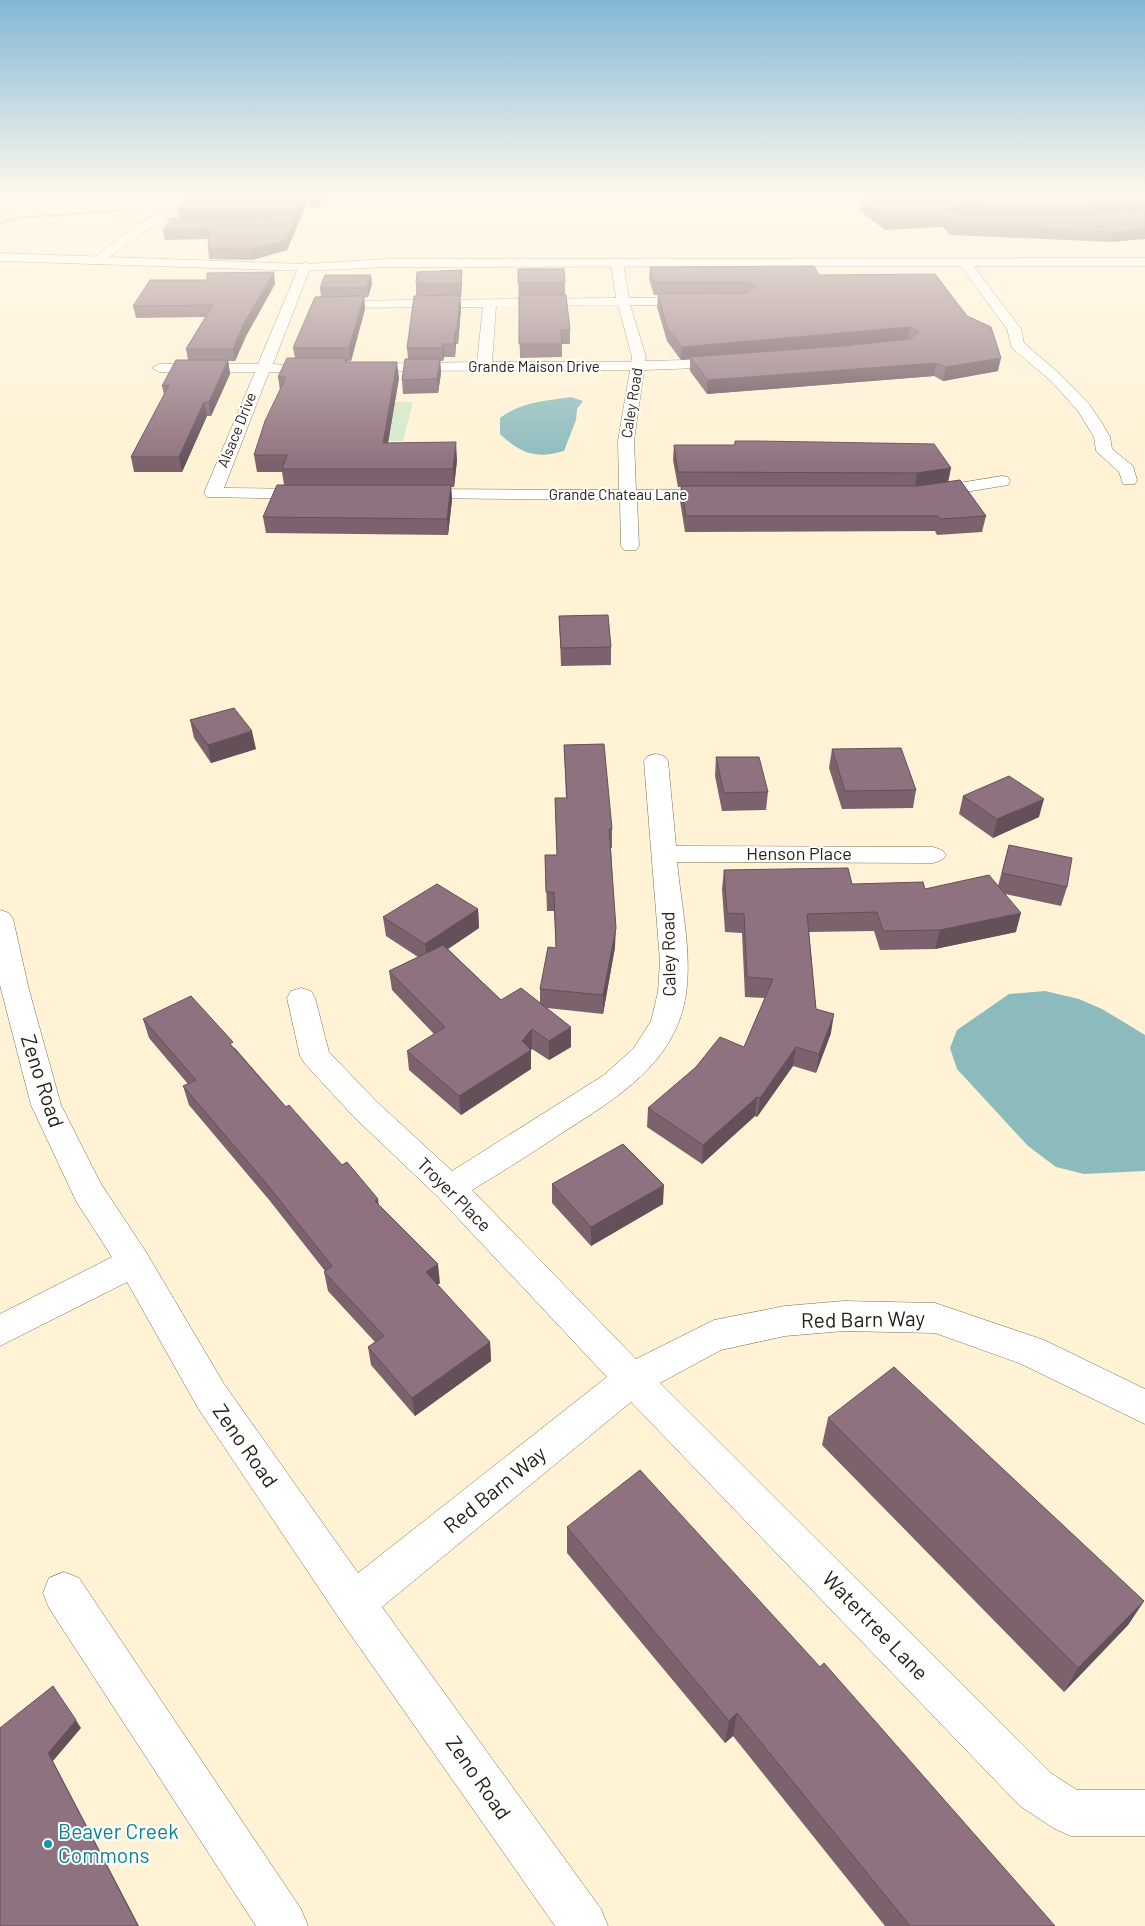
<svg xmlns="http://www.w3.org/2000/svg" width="1145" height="1926" viewBox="0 0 1145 1926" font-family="Barlow,sans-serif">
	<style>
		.green { fill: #d2e8ca }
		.water { fill: #8cbbbd }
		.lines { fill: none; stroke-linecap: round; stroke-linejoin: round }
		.stream { fill: #8cbbbd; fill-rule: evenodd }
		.minor-casing { stroke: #7d7157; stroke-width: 1 }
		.major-casing { stroke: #7d7157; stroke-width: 1 }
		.minor { fill: #fff; fill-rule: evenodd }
		.major { fill: #fff; fill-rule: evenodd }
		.wall { fill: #7b626d; fill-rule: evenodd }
		.shaded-wall { fill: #645059 }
		.building { fill: #8f727f; stroke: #645059 }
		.culture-dot { fill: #0f9aa8; stroke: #fff; stroke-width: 2 }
		.labels { text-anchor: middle; stroke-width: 4; stroke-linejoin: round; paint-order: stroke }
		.far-street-label { font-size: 15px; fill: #252116; stroke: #fff }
		.street-label { font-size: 18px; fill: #252116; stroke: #fff }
		.near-street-label { font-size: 21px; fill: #252116; stroke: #fff }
		.near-culture-label { font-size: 21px; fill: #0d838f; stroke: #fff; text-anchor: start }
	</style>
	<rect width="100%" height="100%" fill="#fff2d5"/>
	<path class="green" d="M363,402H413L403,441H352Z"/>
	<path class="water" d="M571,397L583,401L577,409L576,420L564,451C536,459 521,454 500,434V418C521,402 545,401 571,397Z
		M1045,991L1079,999L1102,1009L1145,1035V1171L1084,1174L1056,1167L1028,1146L957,1069L950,1048L957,1030L1009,994Z"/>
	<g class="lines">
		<path class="stream" d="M384,195H407L309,198L311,197Z
			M144,208L145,210L15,219L0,225V223L14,217Z"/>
		<defs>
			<path id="minor" d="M189,195H201L163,219L204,222L210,225L208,227L153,225L100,264H92L90,261L132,228Z
				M617,259L623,263L629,298L694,297L700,301L694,305H630L646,357L645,361L727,359L734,363L727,367L644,370L634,441L636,490H718L724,491L727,495L724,499L637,500L639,546L636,550H624L621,546L620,500L408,498L405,494L408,490L414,489L619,490L618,441L630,370L360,371L355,370L353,367L355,364L477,362L483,307L327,308L321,304L322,301L616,298L611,263ZM618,305L632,357L631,362H492L496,306Z
				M965,259L969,260L1021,329L1024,343L1061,375L1089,404L1102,423L1110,437L1112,449L1133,466L1137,480L1135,484H1123L1119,472L1096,451L1094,437L1078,411L1051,381L1012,348L1007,329L959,263Z
				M305,262L311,266L273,364L285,365L287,368L280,372H269L224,488L311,489L317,490L320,494L317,498L311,499L207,497L204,493L255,372H159L152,368L159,364H258L299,266Z
				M1002,476L1008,477L1010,481L1008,485L929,498L923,497L920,493L923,489L929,488Z
				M656,754L664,756L668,761L676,846L933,847L942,850L946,855L942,860L933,863L677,862C681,904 692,951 686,994C676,1064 615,1099 562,1133C532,1153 502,1172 472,1190L636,1359L714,1320L785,1306L844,1301L935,1303L1044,1340L1145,1389V1424L1019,1363L935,1333L844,1331L785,1336L721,1350L660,1383L1052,1774L1077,1790H1145V1836H1071L1055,1829L1020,1806L631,1402L382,1607L601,1909L608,1926H555L339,1618L198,1408L127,1282L0,1346V1314L112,1257L76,1201L31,1105L0,985V910L9,913L13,919L29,990L61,1105L101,1184L146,1252L224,1384L358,1573L607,1377L438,1197L354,1117L305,1064L300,1056L287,998L291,991L301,988L311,991L315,998L329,1052L376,1101L452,1171L604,1075L634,1048L651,1021L658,992L660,961L644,761L648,756Z
				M64,1572L79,1578L301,1909L308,1926H256L49,1608L43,1593L49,1578Z"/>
			<path id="major" d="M0,253L306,264L387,259L1145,258V266L387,267L306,271L0,261Z"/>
		</defs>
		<use href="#minor" class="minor-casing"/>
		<use href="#major" class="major-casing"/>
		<use href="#minor" class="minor"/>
		<use href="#major" class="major"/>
	</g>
	<path class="wall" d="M0,195H26L24,196L0,197Z
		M325,195L318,208L306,204L299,222L298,221V224L287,250L252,260L209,259L208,248L209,239L165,240L163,230L179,218L178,210L186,198Z
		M1145,195V209L1092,215L1145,210L1111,242L950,235L943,227L885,230L860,211L861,202Z
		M650,267L819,275L998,371L943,381L934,376L707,394L690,371V359L681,360L667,341L657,307L658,295H654L649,279ZM859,344L844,346L817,348Z
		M518,269L565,283V295L570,330V344H562V357L520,358Z
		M462,282L461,297H460L461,308L458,344H456L455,357H444L443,361H440L441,373L438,393L403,394L402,380L408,359L407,348L416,296V284Z
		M275,284L246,336L235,361H228L230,374L211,416H207L182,472H134L131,457L164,395L162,386L188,360L186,349L205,317L136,318L133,306Z
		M372,284L368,297L364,298L365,309L351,361H347V362L399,378L388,443L457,460L454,487H451L452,500L448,535L266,533L263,517L284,485L282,472H257L254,455L280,390L278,377L295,358L293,348L321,297L320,288Z
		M735,441L934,444L948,482L986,516L982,532L937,535L935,531L685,532L680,501L681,487H678L673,460L674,445H734Z
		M559,616L611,647V665L561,666Z
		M190,720L256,749L211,763L194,738Z
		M564,745L612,829V848H611L615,947L603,1014L547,1008L571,1047L549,1060L532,1049L531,1050V1069L461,1115L409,1070L407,1051L434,1034L392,990L389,971L418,957L386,936L383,917L478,909L479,928L448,949L501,1000L540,1003V989L556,948L554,911H547L545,855H557L555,798H566Z
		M832,749L916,790L913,808L842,809L829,768Z
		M716,757L768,792L766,810L722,811L715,776Z
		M963,796L1039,817L993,838L959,814Z
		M1009,845L1067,887L1061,906L1005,894L1016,932L935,949L880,950L874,931L809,932L816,1009L831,1033L816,1073L793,1066L757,1117L755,1116L702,1164L647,1127L648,1108L744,1047L765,998L745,997L742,933L725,932L722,889L724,870L852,884L925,889L998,886Z
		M143,1019L235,1048L286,1107L379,1206L440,1283L437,1285L490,1342L491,1361L415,1416L371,1365L368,1347L375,1342L328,1291L324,1272L325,1271L270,1201L189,1105L183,1086L188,1084L149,1038Z
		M552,1184L663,1204L591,1246L552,1203Z
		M828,1418L1144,1601L1128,1625L1064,1692L822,1445Z
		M567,1527L1055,1926H885L733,1736L725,1743L567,1553Z"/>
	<path class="shaded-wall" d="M305,195L306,204L299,222L298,213Z
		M320,195H325L318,208L317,199Z
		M1145,200V209L1090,215L1092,206Z
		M958,205L956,214L950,210Z
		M297,214L298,224L287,250L252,260L250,250Z
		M1145,229V239L1111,242L1114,232Z
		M462,270V282L461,297V284Z
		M274,272L275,284L246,336L235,361L233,349L244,323Z
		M371,275L372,284L368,297L367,288Z
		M460,295L461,308L458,344L457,331Z
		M364,296L365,309L351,361L349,348Z
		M910,327L908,340L692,359L690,357V359L681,360L682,347Z
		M455,331L456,344L455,357L454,344Z
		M443,344L444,357L443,361L442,348Z
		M1001,358L998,371L943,381L946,367Z
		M440,359L441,373L438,393L437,379Z
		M228,360L230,374L211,416L209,402Z
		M397,362L399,378L385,460L383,443Z
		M936,363L934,376L707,394L708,380Z
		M204,402L207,416L182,472L179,457Z
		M456,442L457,460L454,487L453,469Z
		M951,468L948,483L915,488L917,473Z
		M451,485L452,500L448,535L447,519Z
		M252,731L256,749L211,763L208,745Z
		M1044,799L1039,817L993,838L997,819Z
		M478,909L479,928L427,963L425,944Z
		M1021,913L1016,932L935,949L940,930Z
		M616,928L615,947L603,1014V995Z
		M834,1014L831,1033L816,1073L819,1054Z
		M571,1027V1047L549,1060V1041Z
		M532,1029V1049L531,1050V1069L461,1115L459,1096L522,1041Z
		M796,1047L793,1066L757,1117L760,1098Z
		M757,1097L755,1116L702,1164L703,1145Z
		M664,1185L663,1204L591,1246V1227Z
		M378,1199L381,1219L375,1201Z
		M438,1264L440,1283L428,1291L426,1272Z
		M490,1342L491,1361L415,1416L412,1398Z
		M1144,1601L1128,1625L1064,1692L1078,1668Z
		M737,1713L733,1736L725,1743L729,1721Z
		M76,1720L81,1728L53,1761L139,1926H138L48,1753Z"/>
	<path class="building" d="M191,195H320L317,199L305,195L298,213L290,209L208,212L178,210L186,198Z
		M869,195H1145V200L1092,206L958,205L950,210L958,214L1092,215L1145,210V229L1114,232L952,225L945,218L887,221L861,202Z
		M297,214L286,240L250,250L208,248L210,229L163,230L171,218L207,220L290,217Z
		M814,266L819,275L935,274L967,316L991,327L1001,358L946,367L936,363L708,380L690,357L844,346L910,339L919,332L910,327L682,347L667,328L658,294L747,293L755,287L747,282H654L650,267Z
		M518,269H564L565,283H518Z
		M462,270L461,284H416L417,272Z
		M274,272L244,323L233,349H186L213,305L133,306L150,280H207V273Z
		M325,275H371L367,288H320Z
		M460,295L457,331H455L454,344H443L442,348H407L414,296Z
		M519,295H566L570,330H561L562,344H519Z
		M364,296L349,348H293L315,297Z
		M287,358H346L345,362H397L383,443L456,442L453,469H282L287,455H254L265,421L286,377H278Z
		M405,359H440L437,379L402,380Z
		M176,360H228L209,402H204L179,457H131L169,385L162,386Z
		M735,441H757L934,444L951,468L917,473L678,472L674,445H735Z
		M960,480L986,516L940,519L938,516H686L681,486H918Z
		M277,485H451L447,519L263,517Z
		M608,615L611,647L561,648L559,616Z
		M234,708L252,731L208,745L190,720Z
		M604,744L612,829H609L616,928L603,995L540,989L548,947L556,948L554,892H546L545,855H557L555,798H567L564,745Z
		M901,748L916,790L845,791L832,749Z
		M716,757H759L768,792L724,793Z
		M1009,776L1044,799L997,819L963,796Z
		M1009,845L1072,858L1067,887L1002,873Z
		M848,868L852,884L923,882L925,889L989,875L1021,913L940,930L883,931L877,912L807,914L816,1009L834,1014L819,1054L796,1047L760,1098L757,1097L703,1145L648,1108L696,1067L720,1037L744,1047L773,979L747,977L744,914L727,913L724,870Z
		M437,884L478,909L425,944L383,917Z
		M443,945L501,1000L521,988L571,1027L549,1041L532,1029L522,1041L531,1050L459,1096L407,1051L445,1027L389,971Z
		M191,996L233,1042L230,1044L286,1107L289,1105L342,1165L347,1162L378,1199L375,1201L438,1264L426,1272L490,1342L412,1398L368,1347L384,1336L324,1272L332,1266L265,1182L183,1086L196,1080L143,1019Z
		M623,1144L664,1185L591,1227L552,1184Z
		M894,1367L1144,1601L1078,1668L828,1418Z
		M640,1470L820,1667L824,1663L1055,1926H910L737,1713L729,1721L567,1527Z
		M53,1686L76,1720L48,1753L138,1926H0V1728Z"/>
	<linearGradient id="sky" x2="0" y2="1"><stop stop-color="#83b7d7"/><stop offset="0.42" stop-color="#fff9ec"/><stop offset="1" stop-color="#fff9ec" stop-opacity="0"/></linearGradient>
	<rect width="1145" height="464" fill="url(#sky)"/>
	<circle class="culture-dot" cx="48" cy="1844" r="5"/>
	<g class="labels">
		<g class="far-street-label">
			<text x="534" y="372">Grande Maison Drive</text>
			<text transform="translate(632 403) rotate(-81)" y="5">Caley Road</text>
			<text transform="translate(237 430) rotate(-68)" y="5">Alsace Drive</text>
			<text x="618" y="500">Grande Chateau Lane</text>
		</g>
		<g class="street-label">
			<text x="799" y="860">Henson Place</text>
			<text transform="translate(669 954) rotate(-91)" y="6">Caley Road</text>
			<text transform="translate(454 1195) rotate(45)" y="6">Troyer Place</text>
		</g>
		<g class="near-street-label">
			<text transform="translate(42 1081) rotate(72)" y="7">Zeno Road</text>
			<text transform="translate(863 1320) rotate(-1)" y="7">Red Barn Way</text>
			<text transform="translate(245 1446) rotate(55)" y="7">Zeno Road</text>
			<text transform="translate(495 1490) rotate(-39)" y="7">Red Barn Way</text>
			<text transform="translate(875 1626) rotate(46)" y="7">Watertree Lane</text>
			<text transform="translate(478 1778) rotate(55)" y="7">Zeno Road</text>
		</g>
		<g class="near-culture-label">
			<text x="58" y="1839">Beaver Creek<tspan x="58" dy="24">Commons</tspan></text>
		</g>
	</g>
</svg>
